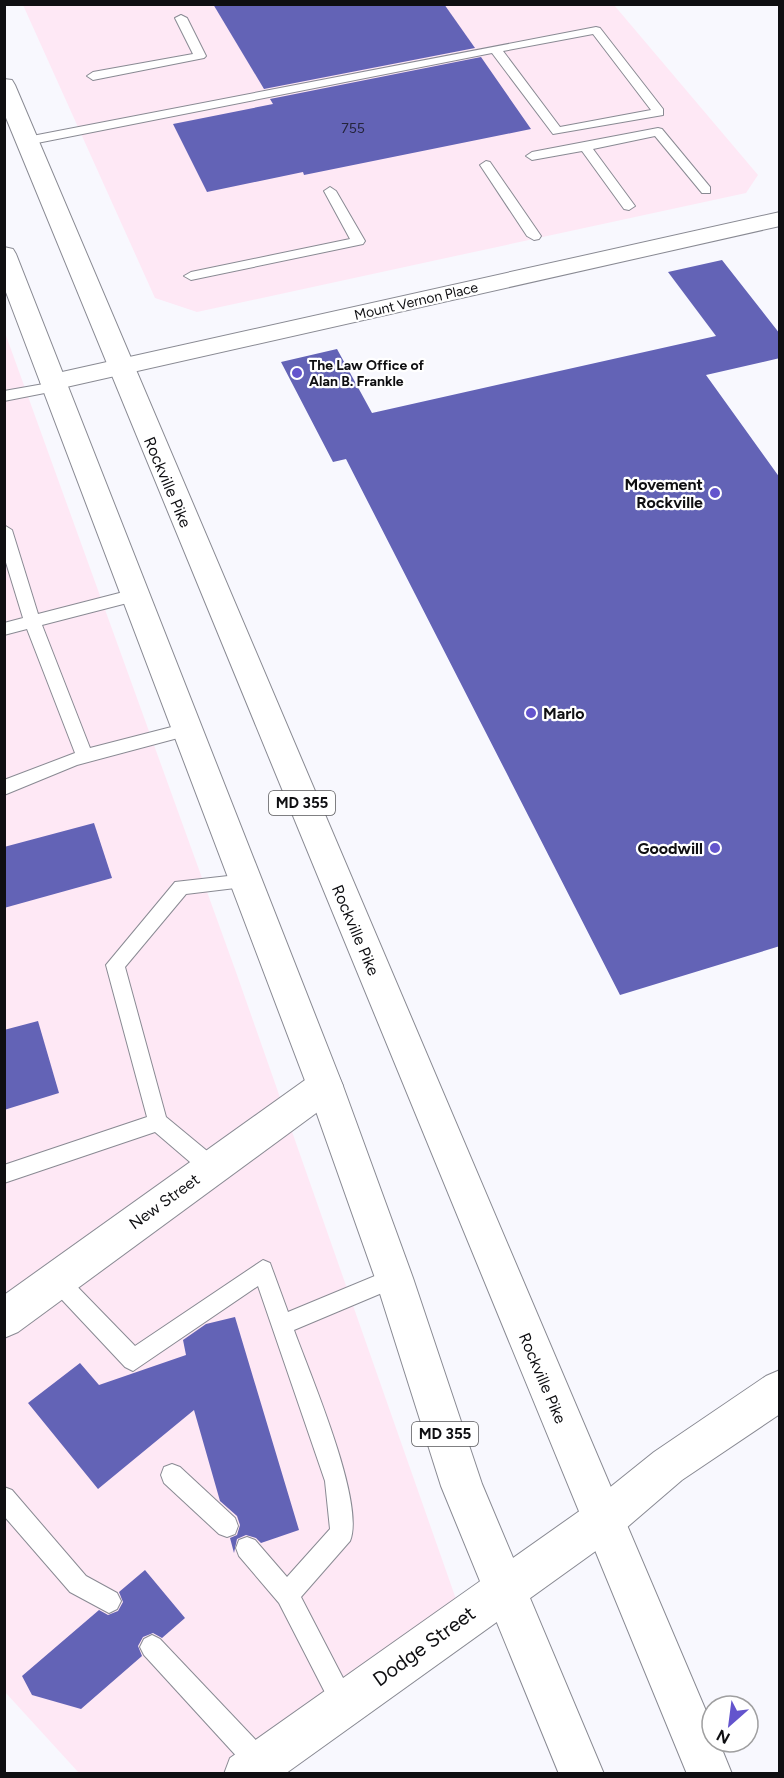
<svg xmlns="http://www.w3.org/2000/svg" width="784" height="1778" viewBox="0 0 784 1778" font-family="Figtree,sans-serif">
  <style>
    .commercial { fill: #fee8f5 }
    .building { fill: #6363b6 }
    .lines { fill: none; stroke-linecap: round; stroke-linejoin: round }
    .service-casing { stroke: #898a93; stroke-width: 2 }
    .minor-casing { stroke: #898a93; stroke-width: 2 }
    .tertiary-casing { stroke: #898a93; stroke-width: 2 }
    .primary-casing { stroke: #898a93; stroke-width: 2 }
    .service { fill: #fff; fill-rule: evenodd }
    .minor { fill: #fff; fill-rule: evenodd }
    .tertiary { fill: #fff; fill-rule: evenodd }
    .primary { fill: #fff; fill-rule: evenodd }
    .poi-dot { fill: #6354cd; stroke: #fff; stroke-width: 2 }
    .labels { text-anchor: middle; stroke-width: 4.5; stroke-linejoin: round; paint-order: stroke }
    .number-label { font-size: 14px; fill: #24243b }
    .far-street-label { font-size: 14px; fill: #0f0f12; stroke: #fff }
    .far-poi-label { font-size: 14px; font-weight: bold; fill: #0f0f12; stroke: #fff; text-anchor: start }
    .shield { fill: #fff; stroke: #575759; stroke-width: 1.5 }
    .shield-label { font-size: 15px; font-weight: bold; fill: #0f0f12 }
    .street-label { font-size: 16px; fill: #0f0f12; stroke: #fff }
    .poi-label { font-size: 16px; font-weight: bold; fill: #0f0f12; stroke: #fff; text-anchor: end }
    .near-street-label { font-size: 20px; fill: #0f0f12; stroke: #fff }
  </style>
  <rect width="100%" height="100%" fill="#f8f8fe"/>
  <!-- commercial -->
  <g class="commercial">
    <polygon points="23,5 614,5 758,175 746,193 197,312 155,298"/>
    <polygon points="4,330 236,972 463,1619 246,1773 79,1773 5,1692"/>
  </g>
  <!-- building -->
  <g class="building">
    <polygon points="213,4 444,4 475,48 264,89"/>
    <polygon points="481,57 531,129 304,175 303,172 207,192 173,124 273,104 270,99"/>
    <polygon points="722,260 780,334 780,358 706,375 780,478 780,946 620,995 346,459 333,462 281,362 337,349 372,413 716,336 668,272"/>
    <polygon points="94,823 112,878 4,908 4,847"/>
    <polygon points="38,1021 59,1093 4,1110 4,1030"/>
    <polygon points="235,1317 299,1530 261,1543 256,1538 246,1535 237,1539 234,1553 230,1538 237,1535 240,1525 237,1516 220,1501 194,1410 98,1489 28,1403 80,1363 99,1385 186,1355 183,1340 206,1324"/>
    <polygon points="145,1570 185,1618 162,1638 153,1633 143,1637 138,1646 142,1656 81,1709 32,1695 22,1676 99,1610 108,1615 118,1611 123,1602 119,1592"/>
  </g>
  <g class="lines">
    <!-- service casing -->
    <g class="service-casing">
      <g id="service">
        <polygon points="181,15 187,18 206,56 204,58 93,80 87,76 93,72 193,54 175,18"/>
        <path d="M596,27L600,28L663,109V115L553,134L492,53L27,145L21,141L27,137ZM593,34L651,110L560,127L503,51Z"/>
        <polygon points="658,128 662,129 710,187 710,193 702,193 655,136 593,149 635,206 629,210 624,209 582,151 532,160 526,156 532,152"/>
        <polygon points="486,161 490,162 541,236 539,239 534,240 527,236 480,165"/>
        <polygon points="330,187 336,191 365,241 363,244 191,280 184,276 191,272 350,239 324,191"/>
        <polygon points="55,382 60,384 60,390 4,401 4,391"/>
        <polygon points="4,525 12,530 38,614 135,589 143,595 135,601 42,625 90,748 187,723 193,724 195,729 193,734 77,765 4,795 4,780 75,753 27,629 4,635 4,623 23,618 4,556"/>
        <polygon points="246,874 252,876 255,881 252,886 186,894 125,967 166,1117 218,1160 221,1167 218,1174 211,1176 204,1174 155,1132 4,1183 4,1165 147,1117 106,965 175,882"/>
        <path d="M263,1260L270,1263L288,1312L394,1268L401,1271L404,1278L401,1285L294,1330C309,1372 366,1503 350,1541L301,1597L356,1703L353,1712L344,1715L335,1712L279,1603L239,1556L236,1548L239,1540L247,1537L255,1540L287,1577L330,1529L325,1481L258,1286L133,1371L125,1367L49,1286L46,1279L49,1272L56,1269L63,1272L135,1346Z"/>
        <polygon points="172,1464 180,1467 235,1518 238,1526 235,1534 227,1537 219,1534 164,1483 161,1475 164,1467"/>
        <polygon points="4,1487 12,1490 86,1576 117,1593 121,1601 117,1609 109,1613 70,1592 4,1516"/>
        <polygon points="152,1635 160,1639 269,1754 272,1763 269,1772 251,1772 144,1655 140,1647 144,1639"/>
      </g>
    </g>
    <!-- minor casing -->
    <g class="minor-casing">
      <polygon id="minor" points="325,1070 338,1075 343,1086 338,1097 18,1332 4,1338 4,1295 312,1075"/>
    </g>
    <!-- tertiary casing -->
    <g class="tertiary-casing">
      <g id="tertiary">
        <polygon points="780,212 780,226 53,390 44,388 40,382 44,376 53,374"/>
        <polygon points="780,1370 780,1414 682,1480 618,1535 285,1774 224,1774 230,1758 588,1505 654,1452 766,1376"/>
      </g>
    </g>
    <!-- primary casing -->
    <g class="primary-casing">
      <g id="primary">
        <polygon points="4,79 12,80 15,85 712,1725 712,1742 719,1742 732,1774 687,1774 4,113"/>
        <polygon points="4,247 13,249 16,254 343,1086 413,1278 482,1484 604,1774 559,1774 441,1486 375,1278 307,1086 4,287"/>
      </g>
    </g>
    <!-- service -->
    <use href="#service" class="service"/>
    <!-- minor -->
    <use href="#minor" class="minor"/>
    <!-- tertiary -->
    <use href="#tertiary" class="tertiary"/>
    <!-- primary -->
    <use href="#primary" class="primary"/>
  </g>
  <!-- markers -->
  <g class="poi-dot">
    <circle cx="297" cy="373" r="6"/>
    <circle cx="715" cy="493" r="6"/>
    <circle cx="531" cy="713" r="6"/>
    <circle cx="715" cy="848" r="6"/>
  </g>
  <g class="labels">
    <!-- number labels -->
    <g class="number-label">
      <text x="353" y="133">755</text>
    </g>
    <!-- far-street labels -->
    <g class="far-street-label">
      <text transform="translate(416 301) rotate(-13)" y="5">Mount Vernon Place</text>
    </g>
    <!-- far-poi labels -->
    <g class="far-poi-label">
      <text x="309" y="370">The Law Office of<tspan x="309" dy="16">Alan B. Frankle</tspan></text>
    </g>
    <!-- shield labels -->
    <g class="shield">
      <rect x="269" y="791" width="66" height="24" rx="4.5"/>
      <rect x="412" y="1422" width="66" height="24" rx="4.5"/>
    </g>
    <g class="shield-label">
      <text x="302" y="808">MD 355</text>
      <text x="445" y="1439">MD 355</text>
    </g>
    <!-- street labels -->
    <g class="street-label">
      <text transform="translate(168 482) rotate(67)" y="6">Rockville Pike</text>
      <text transform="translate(356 930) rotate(67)" y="6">Rockville Pike</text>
      <text transform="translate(164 1201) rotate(-36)" y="6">New Street</text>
      <text transform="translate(543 1378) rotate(67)" y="6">Rockville Pike</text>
    </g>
    <!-- poi labels -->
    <g class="poi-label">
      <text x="703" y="490">Movement<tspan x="703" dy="18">Rockville</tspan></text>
      <text x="543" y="719" text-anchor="start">Marlo</text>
      <text x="703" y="854">Goodwill</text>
    </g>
    <!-- near-street labels -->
    <g class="near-street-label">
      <text transform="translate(424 1646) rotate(-36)" y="7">Dodge Street</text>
    </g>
  </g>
  <!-- border -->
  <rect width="784" height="1778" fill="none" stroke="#0f0f12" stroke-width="12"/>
  <!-- north arrow -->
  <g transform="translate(730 1724) rotate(208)"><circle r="28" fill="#ffffff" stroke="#9f9fa0" stroke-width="1.5"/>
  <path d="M0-4.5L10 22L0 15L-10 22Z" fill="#6354cd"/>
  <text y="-9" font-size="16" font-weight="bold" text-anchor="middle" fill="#0f0f12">N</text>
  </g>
</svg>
